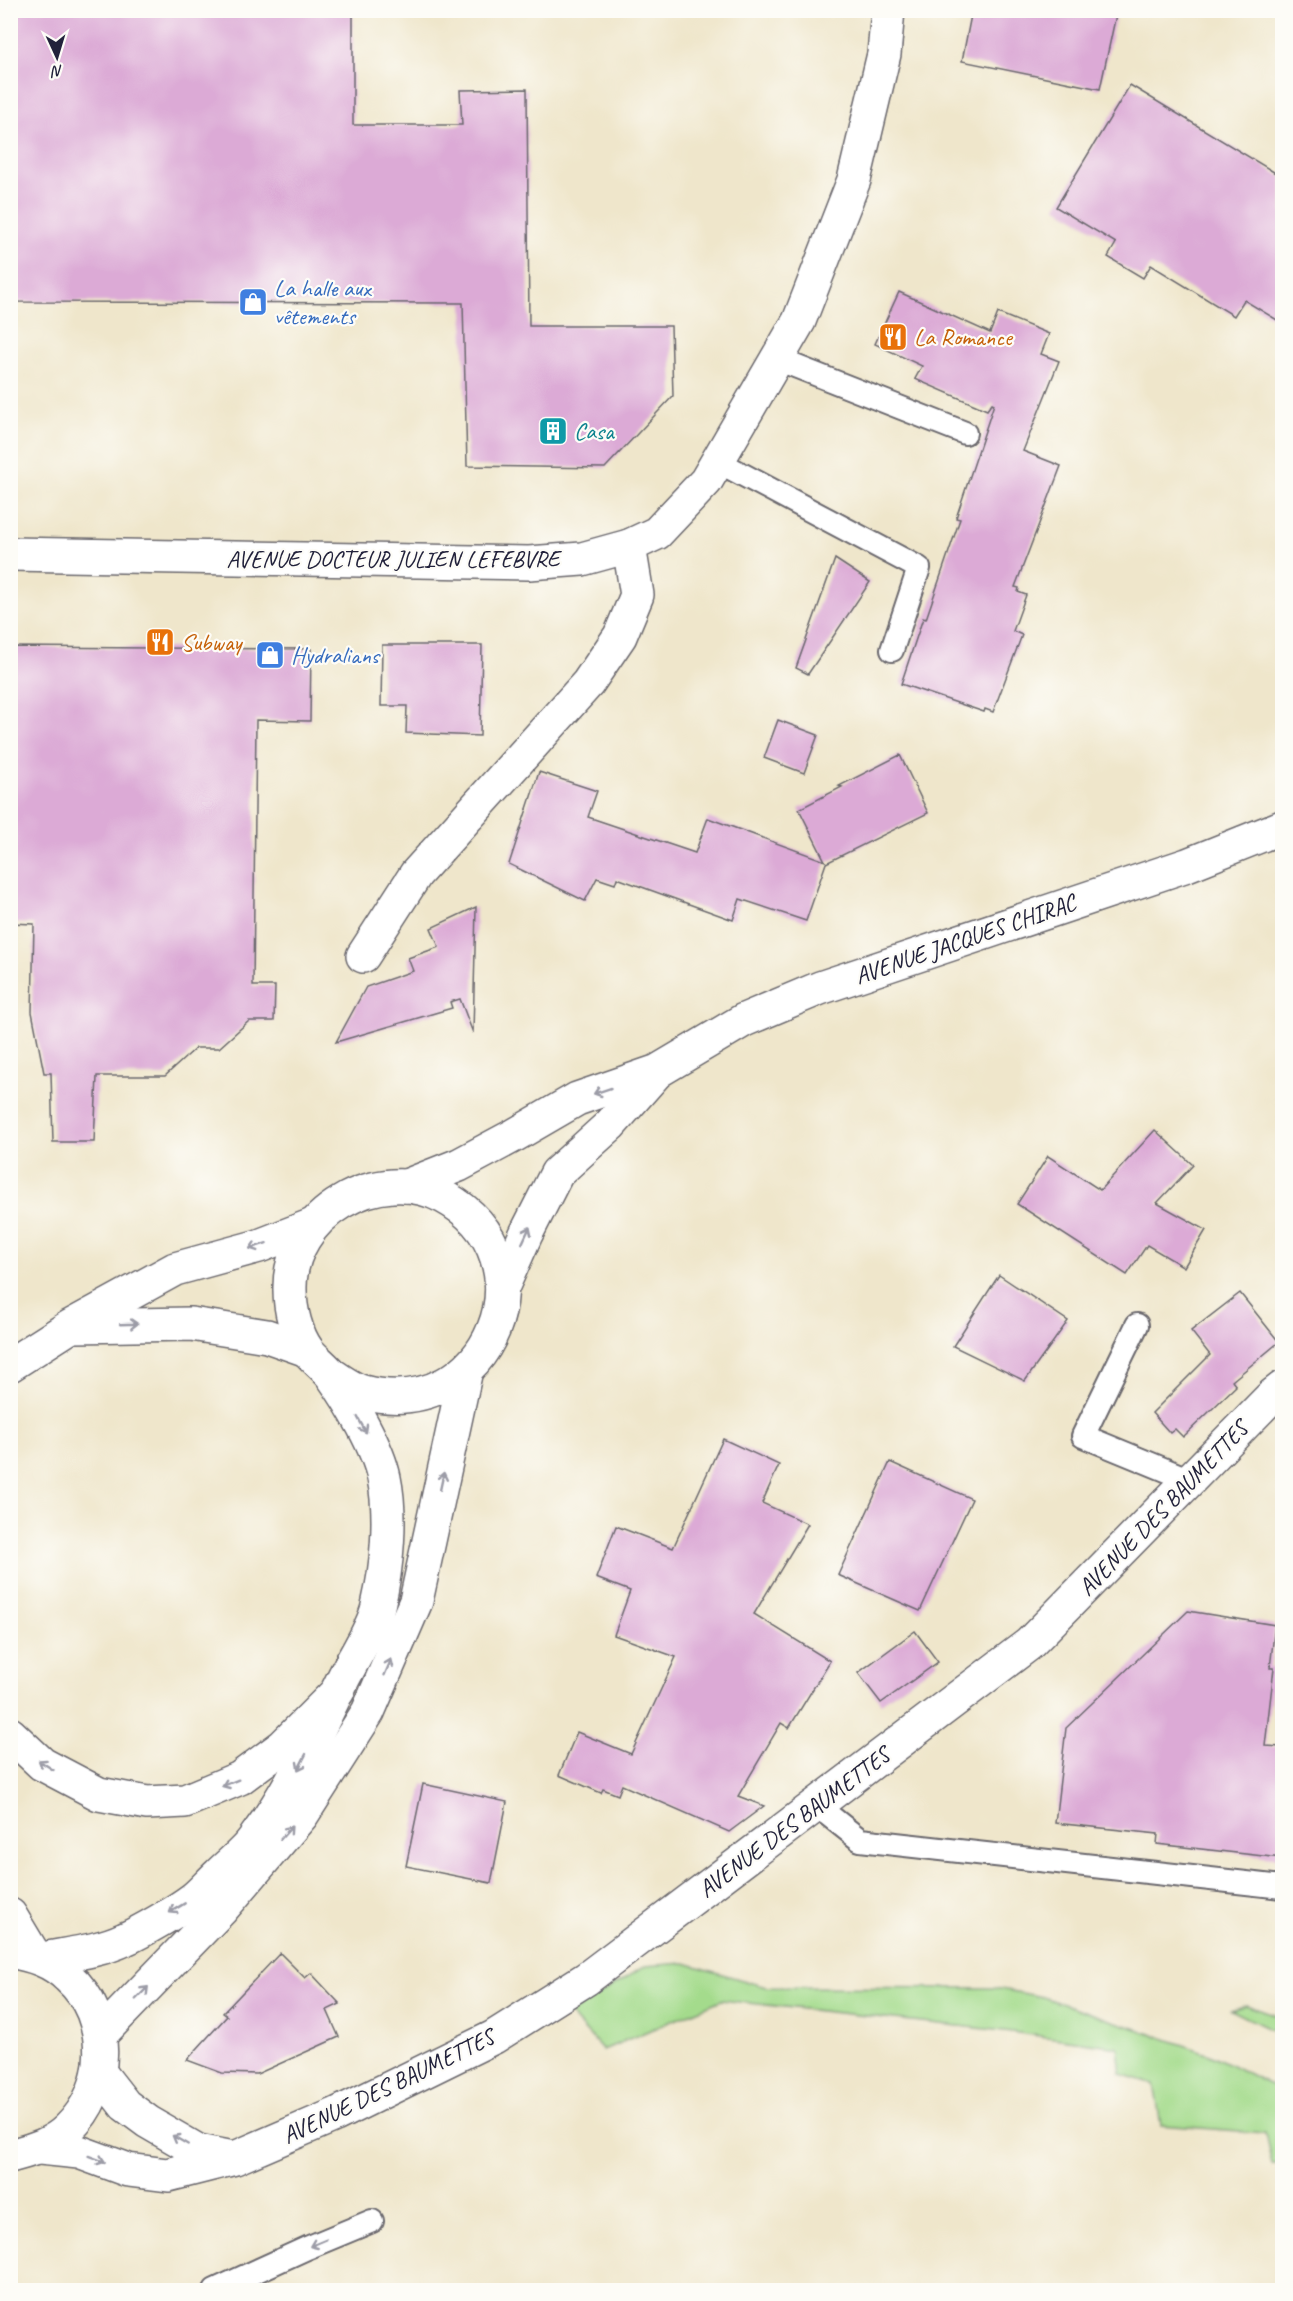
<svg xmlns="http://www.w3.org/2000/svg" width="1293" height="2301" viewBox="0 0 1293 2301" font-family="Caveat,sans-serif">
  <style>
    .green { fill: #a4db8c; stroke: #637e64; stroke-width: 1.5 }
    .building { fill: #dcaad6 }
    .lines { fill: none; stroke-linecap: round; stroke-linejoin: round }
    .service-casing { stroke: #6a676d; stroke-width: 26 }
    .minor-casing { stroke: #6a676d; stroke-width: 36 }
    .secondary-casing { stroke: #6a676d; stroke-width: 36 }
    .primary-casing { stroke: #6a676d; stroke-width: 36 }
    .service { stroke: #fff; stroke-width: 22 }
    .minor { stroke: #fff; stroke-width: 33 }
    .secondary { stroke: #fff; stroke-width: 33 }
    .primary { stroke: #fff; stroke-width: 33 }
    .oneway { stroke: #9c9ca7 }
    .labels { text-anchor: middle; stroke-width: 4.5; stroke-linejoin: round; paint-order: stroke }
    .shop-label { font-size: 24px; fill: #366cbe; stroke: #fdfcf7; text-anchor: start }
    .food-label { font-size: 24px; fill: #c56008; stroke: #fdfcf7; text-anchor: start }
    .culture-label { font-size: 24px; fill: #0d838f; stroke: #fdfcf7; text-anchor: start }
    .street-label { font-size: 24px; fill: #22223b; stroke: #fdfcf7 }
  </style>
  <rect width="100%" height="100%" fill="#fdfcf7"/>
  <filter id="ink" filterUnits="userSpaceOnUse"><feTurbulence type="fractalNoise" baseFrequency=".0167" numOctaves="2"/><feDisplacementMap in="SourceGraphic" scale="12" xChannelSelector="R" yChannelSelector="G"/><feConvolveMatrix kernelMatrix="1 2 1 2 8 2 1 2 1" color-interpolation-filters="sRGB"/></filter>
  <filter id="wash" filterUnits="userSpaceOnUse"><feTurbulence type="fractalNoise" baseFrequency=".008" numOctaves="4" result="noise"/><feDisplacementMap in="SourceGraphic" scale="24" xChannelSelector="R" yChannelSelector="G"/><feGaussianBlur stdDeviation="1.35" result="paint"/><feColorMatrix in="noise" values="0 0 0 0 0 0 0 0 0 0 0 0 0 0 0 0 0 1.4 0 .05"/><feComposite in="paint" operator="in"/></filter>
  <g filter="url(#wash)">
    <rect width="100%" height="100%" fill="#efe6cb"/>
    <!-- green -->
    <g class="green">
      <polygon points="685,1963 766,1987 995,1988 1043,1997 1210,2054 1282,2091 1282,2165 1272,2165 1265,2133 1161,2125 1154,2084 1121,2074 1118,2047 1004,2031 721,2000 603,2050 569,2013 645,1966"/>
      <polygon points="1246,2005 1282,2018 1282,2035 1231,2010"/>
    </g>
    <g id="blocks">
      <!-- building -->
      <g class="building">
        <polygon points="10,10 353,10 353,125 462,125 460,90 527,89 529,326 671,326 673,396 605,468 467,466 463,303 10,302"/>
        <polygon points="972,10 1117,10 1100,89 962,61"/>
        <polygon points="1130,85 1282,177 1282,323 1244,300 1234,316 1151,265 1143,278 1108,257 1116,243 1056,207"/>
        <polygon points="899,292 990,333 998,313 1049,334 1041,354 1059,361 1023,451 1061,466 1015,587 1019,588 1018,592 1026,595 1013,631 1022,635 993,712 985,709 984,712 901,684 923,618 926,619 960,519 956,518 994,404 992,403 987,410 915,379 922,366 875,344"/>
        <polygon points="835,559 870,582 808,674 796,668"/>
        <polygon points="382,645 482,645 480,736 406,733 407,706 381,706"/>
        <polygon points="10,647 311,649 310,721 256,720 253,986 275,986 274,1021 249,1021 219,1048 196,1048 165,1076 97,1076 94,1142 53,1142 51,1073 44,1073 32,1012 34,924 10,923"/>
        <polygon points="778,720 818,735 804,773 764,758"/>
        <polygon points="900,755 928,813 826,863 806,921 740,899 733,920 617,878 615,884 597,878 585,901 509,864 539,772 597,791 588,817 695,853 708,818 825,861 799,809 842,787 839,786"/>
        <polygon points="476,907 473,1033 460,999 450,1002 452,1008 336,1042 366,987 413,971 408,958 439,947 431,928"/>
        <polygon points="1155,1130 1193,1165 1157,1203 1206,1230 1184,1267 1147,1245 1127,1275 1017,1204 1048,1156 1100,1190"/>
        <polygon points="999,1275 1068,1321 1025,1381 953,1346"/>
        <polygon points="1240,1293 1279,1342 1232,1381 1236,1386 1183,1437 1175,1429 1170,1433 1152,1413 1210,1355 1191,1331"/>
        <polygon points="723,1439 779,1465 762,1503 808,1524 754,1614 830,1661 789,1728 781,1723 738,1796 764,1806 729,1832 622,1785 618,1795 603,1789 601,1793 559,1775 577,1732 631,1754 676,1657 614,1635 630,1591 596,1578 616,1526 673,1548"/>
        <polygon points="890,1462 972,1499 920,1611 838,1575"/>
        <polygon points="1188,1611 1275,1625 1270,1668 1274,1668 1265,1746 1282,1747 1282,1858 1157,1844 1158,1834 1055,1823 1066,1728"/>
        <polygon points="915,1631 938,1662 881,1703 858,1673"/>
        <polygon points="423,1784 507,1802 491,1883 406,1866"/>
        <polygon points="280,1953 305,1978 311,1973 340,2004 327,2010 339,2037 257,2074 222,2073 187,2060 227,2016 223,2013"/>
      </g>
    </g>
  </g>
  <g filter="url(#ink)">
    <use href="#blocks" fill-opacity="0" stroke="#6a676d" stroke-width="1.5"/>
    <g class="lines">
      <!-- service casing -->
      <g class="service-casing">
        <g id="service">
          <polyline points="777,359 965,433"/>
          <polyline points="717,461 919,568 892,650"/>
          <polyline points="1137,1325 1083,1436 1190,1480"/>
          <polyline points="816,1805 860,1840 1282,1887"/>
          <polyline points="215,2290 307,2248 372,2221"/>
        </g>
      </g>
      <!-- minor casing -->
      <g class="minor-casing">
        <g id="minor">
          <polyline points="10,554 529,563 582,559 629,546 657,533 706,481 799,321 854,180 884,54 888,10"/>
          <polyline points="363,956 416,874 588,683 620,636 637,595 629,546"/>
          <polyline points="100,2073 125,2105 148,2122 198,2151 233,2158"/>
          <polyline points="40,2148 79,2152 128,2170 168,2175 235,2158 335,2115 494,2037 586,1979 1029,1644 1273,1395 1282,1388"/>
        </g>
      </g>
      <!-- secondary casing -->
      <g class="secondary-casing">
        <g id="secondary">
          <polyline points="406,1186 459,1165 515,1135 577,1099 658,1071 744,1020 820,988 1187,865 1282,827"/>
          <polyline points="502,1288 526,1234 557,1173 610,1125 656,1073"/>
          <polyline points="75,1326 191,1324 267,1336 307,1350"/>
          <polyline points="10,1365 71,1326 175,1269 259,1246 313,1225"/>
          <path d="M42,1959C69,1954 100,1951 125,1939C143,1931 177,1911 193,1899C202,1892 210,1882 219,1874C230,1863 245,1852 254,1839C291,1790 317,1732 344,1677C354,1657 374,1627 378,1606C387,1568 392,1516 384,1478C378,1448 351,1402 333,1377C326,1367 315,1360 308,1351C296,1334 290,1310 290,1290C288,1214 379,1162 444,1197C556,1257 491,1425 363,1392C352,1389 342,1381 332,1375"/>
          <polyline points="100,2035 221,1910 302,1815 368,1712 416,1601 466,1370"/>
        </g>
      </g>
      <!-- primary casing -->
      <g class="primary-casing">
        <g id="primary">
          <polyline points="10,1734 42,1764 99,1794 147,1803 185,1801 240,1778 283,1746 338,1691"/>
          <polyline points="10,1915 34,1955"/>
          <path d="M10,1951C32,1955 52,1961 68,1977C113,2017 110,2089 68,2129C52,2145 31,2150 10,2156"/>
        </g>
      </g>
      <!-- service -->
      <use href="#service" class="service"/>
      <!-- minor -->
      <use href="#minor" class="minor"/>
      <!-- secondary -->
      <use href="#secondary" class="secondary"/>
      <!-- primary -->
      <use href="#primary" class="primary"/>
    </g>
    <!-- one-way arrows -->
    <defs><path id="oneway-shaft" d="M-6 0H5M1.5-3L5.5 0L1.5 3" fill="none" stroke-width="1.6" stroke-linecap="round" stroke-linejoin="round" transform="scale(1.5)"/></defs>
    <g class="oneway">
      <use href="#oneway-shaft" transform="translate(602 1091) rotate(161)"/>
      <use href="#oneway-shaft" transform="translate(526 1235) rotate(-65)"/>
      <use href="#oneway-shaft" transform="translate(258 1246) rotate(162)"/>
      <use href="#oneway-shaft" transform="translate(129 1324) rotate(-2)"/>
      <use href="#oneway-shaft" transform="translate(362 1425) rotate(61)"/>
      <use href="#oneway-shaft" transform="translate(442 1481) rotate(-78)"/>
      <use href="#oneway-shaft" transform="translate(388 1667) rotate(-67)"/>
      <use href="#oneway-shaft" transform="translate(302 1762) rotate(117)"/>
      <use href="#oneway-shaft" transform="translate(46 1765) rotate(-147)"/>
      <use href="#oneway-shaft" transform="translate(230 1783) rotate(158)"/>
      <use href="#oneway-shaft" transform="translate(286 1833) rotate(-49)"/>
      <use href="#oneway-shaft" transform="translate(177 1908) rotate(149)"/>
      <use href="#oneway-shaft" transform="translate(142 1993) rotate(-46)"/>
      <use href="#oneway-shaft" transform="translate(180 2140) rotate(-150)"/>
      <use href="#oneway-shaft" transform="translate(97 2159) rotate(20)"/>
      <use href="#oneway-shaft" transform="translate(318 2243) rotate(157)"/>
    </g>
  </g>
  <!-- icons -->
  <defs>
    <g id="shop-square" transform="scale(1.5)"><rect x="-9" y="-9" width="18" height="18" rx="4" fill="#3f7fe0" stroke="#fdfcf7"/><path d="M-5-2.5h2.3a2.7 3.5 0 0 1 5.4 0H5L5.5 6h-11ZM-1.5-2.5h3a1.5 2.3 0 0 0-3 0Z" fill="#fff"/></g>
    <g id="restaurant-square" transform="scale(1.5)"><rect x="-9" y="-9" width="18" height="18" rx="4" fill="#e8710a" stroke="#fdfcf7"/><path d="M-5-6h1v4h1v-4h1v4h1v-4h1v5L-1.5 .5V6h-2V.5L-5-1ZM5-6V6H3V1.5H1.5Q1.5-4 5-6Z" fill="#fff"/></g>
    <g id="building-square" transform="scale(1.5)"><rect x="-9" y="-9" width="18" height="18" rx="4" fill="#0f9aa8" stroke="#fdfcf7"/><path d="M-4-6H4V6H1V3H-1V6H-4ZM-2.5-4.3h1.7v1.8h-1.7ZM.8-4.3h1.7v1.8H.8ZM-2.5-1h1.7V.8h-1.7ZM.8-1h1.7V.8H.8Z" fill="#fff"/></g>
  </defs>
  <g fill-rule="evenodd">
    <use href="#shop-square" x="253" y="302"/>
    <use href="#restaurant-square" x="893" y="337"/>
    <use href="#building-square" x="553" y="431"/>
    <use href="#restaurant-square" x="160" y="642"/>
    <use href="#shop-square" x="270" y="655"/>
  </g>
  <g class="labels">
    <!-- shop labels -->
    <g class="shop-label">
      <text x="274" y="296">La halle aux<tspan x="274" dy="28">vêtements</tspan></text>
      <text x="291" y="663">Hydralians</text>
    </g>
    <!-- food labels -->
    <g class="food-label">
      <text x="914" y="345">La Romance</text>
      <text x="181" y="650">Subway</text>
    </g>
    <!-- culture labels -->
    <g class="culture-label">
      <text x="574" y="439">Casa</text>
    </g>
    <!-- street labels -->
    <g class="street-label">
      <text x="393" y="567">AVENUE DOCTEUR JULIEN LEFEBVRE</text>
      <text transform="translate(965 939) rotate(-19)" y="8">AVENUE JACQUES CHIRAC</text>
      <text transform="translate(1163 1508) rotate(-46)" y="8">AVENUE DES BAUMETTES</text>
      <text transform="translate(794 1822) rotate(-37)" y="8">AVENUE DES BAUMETTES</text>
      <text transform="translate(388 2086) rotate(-26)" y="8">AVENUE DES BAUMETTES</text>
    </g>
  </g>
  <!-- margin -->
  <rect width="1293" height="2301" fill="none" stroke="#fdfcf7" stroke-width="36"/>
  <!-- north arrow -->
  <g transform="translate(57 57) rotate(176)" stroke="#fdfcf7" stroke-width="4.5" paint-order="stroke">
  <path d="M0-4.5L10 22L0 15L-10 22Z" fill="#22223b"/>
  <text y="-9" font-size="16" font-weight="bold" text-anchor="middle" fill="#22223b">N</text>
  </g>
</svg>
